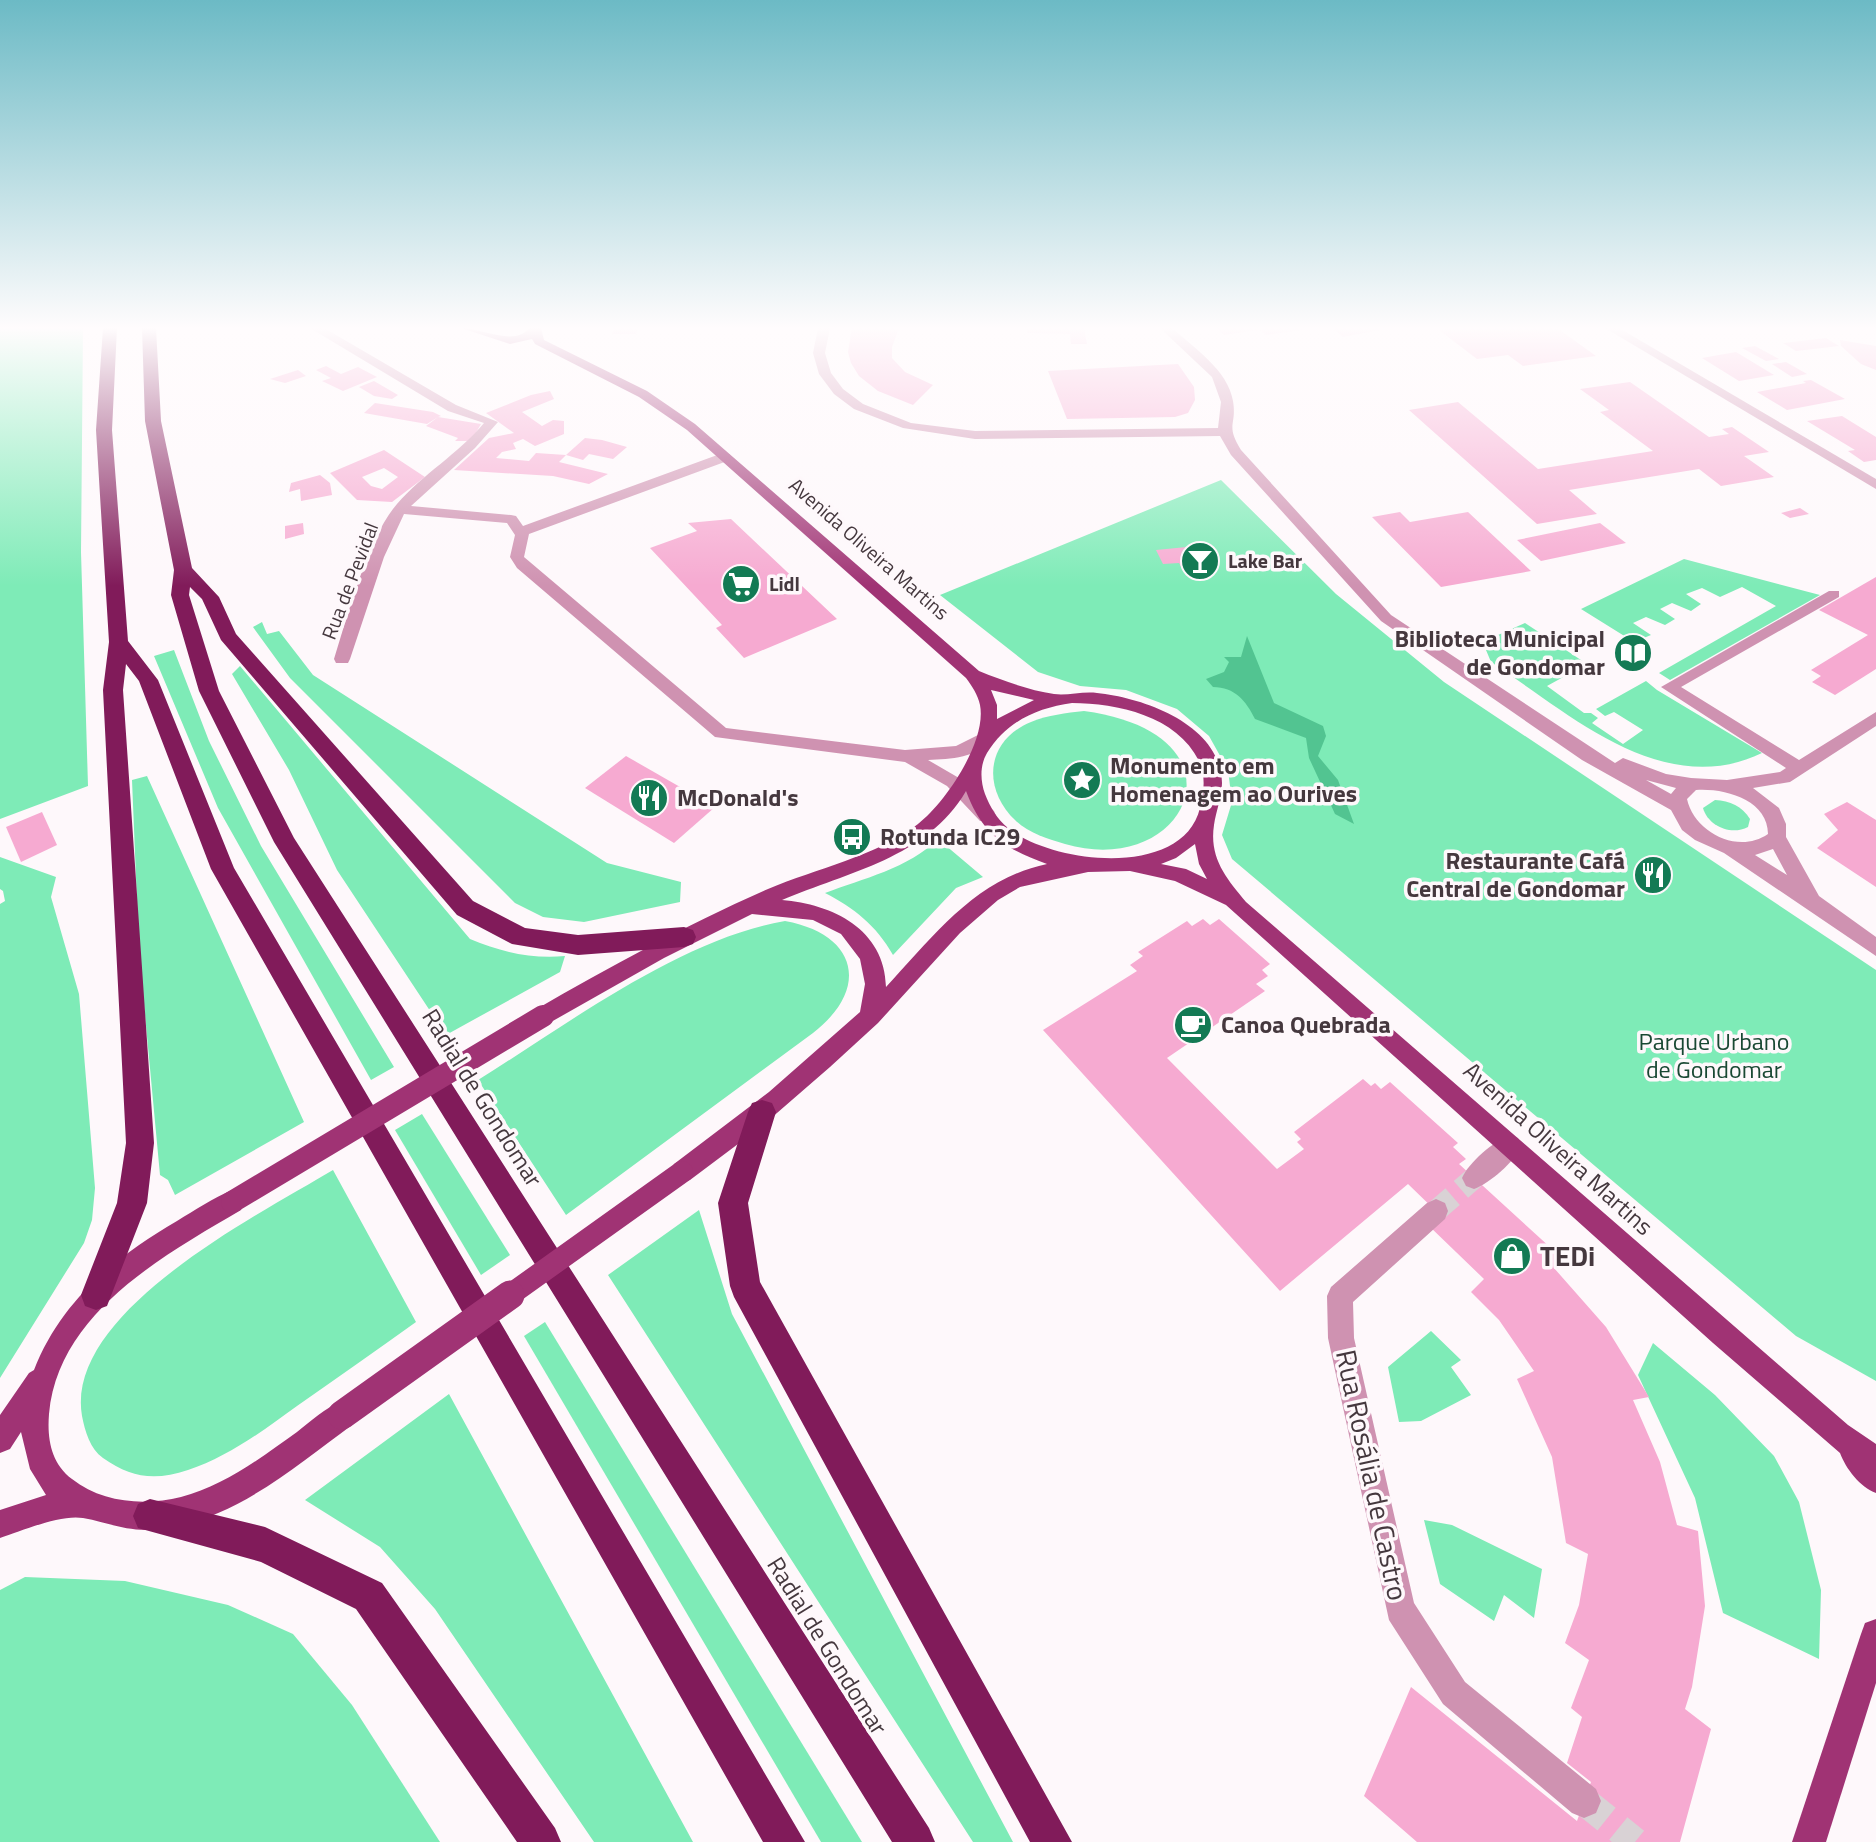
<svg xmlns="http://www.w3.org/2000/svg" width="1876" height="1842" viewBox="0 0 1876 1842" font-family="'Titillium Web',sans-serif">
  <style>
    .green { fill: #7eebb7 }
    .water { fill: #52c491 }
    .building { fill: #f6aad1; fill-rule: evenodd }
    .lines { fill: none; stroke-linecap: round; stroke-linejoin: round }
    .minor-tunnel-far1 { stroke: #d9d2d5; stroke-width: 22; stroke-dasharray: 22 11; stroke-linecap: butt }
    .minor-tunnel { stroke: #d9d2d5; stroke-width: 29; stroke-dasharray: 29 15; stroke-linecap: butt }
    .minor { fill: #cf92b1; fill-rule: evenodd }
    .major { fill: #a03374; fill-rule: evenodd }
    .highway { fill: #811b5a; fill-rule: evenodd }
    .major-bridge-far1 { stroke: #a03374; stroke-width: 22 }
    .major-bridge { stroke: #a03374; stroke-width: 29 }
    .labels { text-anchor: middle; stroke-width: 7; stroke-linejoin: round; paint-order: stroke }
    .far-street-label { font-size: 20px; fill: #45383e; stroke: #fef8fb }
    .far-poi-label { font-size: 20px; font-weight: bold; fill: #45383e; stroke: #fef8fb; text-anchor: start }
    .poi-label { font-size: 24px; font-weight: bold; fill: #45383e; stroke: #fef8fb; text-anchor: start }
    .park-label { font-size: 24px; fill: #194833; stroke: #fef8fb }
    .street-label { font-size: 24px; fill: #45383e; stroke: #fef8fb }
    .near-poi-label { font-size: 28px; font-weight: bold; fill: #45383e; stroke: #fef8fb; text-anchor: start }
    .near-street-label { font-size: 28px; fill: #45383e; stroke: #fef8fb }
  </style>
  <rect width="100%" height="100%" fill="#fef8fb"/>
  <!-- green -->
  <g class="green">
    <polygon points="0,328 83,328 81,552 88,786 0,819"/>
    <polygon points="1221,480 1336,594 1444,682 1876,970 1876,1381 1796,1336 1232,859 1222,835 1232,802 1228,770 1209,736 1177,709 1126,690 1080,686 1038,672 940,595"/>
    <polygon points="1684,559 1820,595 1670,680 1659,673 1776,606 1742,587 1720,597 1702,588 1686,594 1701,604 1691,611 1672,603 1660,609 1675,619 1665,625 1646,617 1633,623 1651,635 1634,642 1581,609"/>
    <polygon points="262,622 267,634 279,631 313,675 607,863 681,882 680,902 584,922 543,917 515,903 290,678 253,627"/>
    <path d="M1525,623L1587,664L1547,686L1584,713H1591L1598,718L1592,723L1623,744L1643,730L1614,712L1605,716L1596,709L1646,681L1657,690L1762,753C1663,801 1569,713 1491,662L1486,650L1489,639Z"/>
    <polygon points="174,650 209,741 261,846 394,1067 371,1080 218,808 154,656"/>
    <path d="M240,666L470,939C501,952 531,959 565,956L560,972L446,1035L337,870L289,770L232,674Z"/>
    <path d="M1084,711C1254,734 1188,880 1065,844C1048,839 1029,833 1016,821C982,789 985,741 1031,722C1048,715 1066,713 1084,711Z"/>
    <polygon points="147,776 304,1122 175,1195 168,1180 160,1175 139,951 132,780"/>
    <path d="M1715,800C1730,801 1742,806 1750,819L1748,827C1731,836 1708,826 1703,808Z"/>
    <path d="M938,839L983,877L956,888L893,955C876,925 854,908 825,893C862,879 909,868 938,839Z"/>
    <polygon points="0,857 56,877 51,897 79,994 95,1188 92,1220 84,1243 0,1378 0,904 5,901 3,891 0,889"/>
    <path d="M785,921C857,934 871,988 813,1033L566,1215L478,1080C568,1024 680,939 785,921Z"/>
    <polygon points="422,1114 510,1255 481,1275 395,1130"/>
    <path d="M333,1170L416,1322C377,1350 337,1378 297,1406C264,1430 228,1457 188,1470C155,1481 131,1478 103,1458C90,1449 85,1431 82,1416C64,1312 260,1214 333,1170Z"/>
    <polygon points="699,1210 732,1314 1013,1842 973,1842 608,1275"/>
    <polygon points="545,1322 862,1842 821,1842 524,1336"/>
    <polygon points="1431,1331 1461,1360 1451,1367 1471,1395 1421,1421 1399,1422 1388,1367"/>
    <polygon points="1653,1343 1715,1395 1774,1456 1799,1502 1821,1590 1819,1659 1723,1613 1695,1498 1638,1375"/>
    <polygon points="449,1394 693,1842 594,1842 435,1609 380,1547 305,1500"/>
    <polygon points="1424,1520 1452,1525 1542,1569 1534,1618 1504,1595 1494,1621 1440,1584"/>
    <polygon points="25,1577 125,1581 228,1605 293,1634 352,1705 440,1842 0,1842 0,1590"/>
  </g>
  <!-- water -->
  <path class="water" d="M1247,636L1274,703L1323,726L1326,736L1318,756L1338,780L1354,824L1335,814L1309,758L1306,738L1255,719C1246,701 1235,687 1213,687L1206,679L1224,672L1229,662L1224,657H1241Z"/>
  <!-- building -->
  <g class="building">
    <polygon points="614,328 638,328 636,334 612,334"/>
    <polygon points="852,328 899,328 892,347 892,358 905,372 933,385 913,405 878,391 859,376 851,363 848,352"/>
    <polygon points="1027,328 1084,328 1087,344 1071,344 1070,334 1027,333"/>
    <polygon points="1216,328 1257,328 1257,330 1224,335"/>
    <polygon points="1258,328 1302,328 1302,330 1266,335"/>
    <polygon points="1332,328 1377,328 1380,330 1343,337"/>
    <polygon points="1454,328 1557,328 1596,356 1523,366 1508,355 1477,359 1439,330"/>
    <polygon points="1826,338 1839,346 1796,351 1783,343"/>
    <polygon points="1840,340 1876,346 1876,370 1861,364 1841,346"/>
    <polygon points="1755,346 1779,359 1766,361 1742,348"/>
    <polygon points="1736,352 1774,375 1739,381 1702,358"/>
    <polygon points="1786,362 1807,374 1792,377 1772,364"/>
    <polygon points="1178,364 1194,387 1195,400 1188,413 1175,417 1067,419 1048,371"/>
    <polygon points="326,366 341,374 358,367 377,377 343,391 322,381 331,378 316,370"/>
    <polygon points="298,370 306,376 285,383 270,379"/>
    <polygon points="1811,380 1845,399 1787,410 1757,392 1806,383 1803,381"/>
    <polygon points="374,381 398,395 392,399 374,396 359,387"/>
    <polygon points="1630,382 1709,437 1729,434 1722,429 1732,427 1769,452 1744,456 1774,477 1721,486 1699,469 1569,490 1597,514 1537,524 1409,410 1458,402 1538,469 1653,451 1600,412 1609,410 1580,389"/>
    <polygon points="550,391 554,399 522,412 542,426 553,420 564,421 564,434 535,446 523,439 513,443 516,449 502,452 496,458 529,461 536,453 566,455 559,462 608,474 589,484 553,476 454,470 489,438 514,433 486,413 531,395"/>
    <polygon points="375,403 433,412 441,416 438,417 481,424 471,441 455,441 458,438 426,426 438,417 427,424 364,413"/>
    <polygon points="1842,416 1876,437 1876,460 1864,462 1848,451 1855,450 1807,421"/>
    <polygon points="585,438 602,440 627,447 613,459 589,454 583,460 566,455"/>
    <path d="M384,450L425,477L392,502L357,500L330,473ZM384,468L398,477L382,489L371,486L362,477Z"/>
    <polygon points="320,475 330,483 332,495 301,501 300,489 289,492 291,483"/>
    <polygon points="1800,508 1809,514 1790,518 1781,513"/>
    <polygon points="1400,512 1410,522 1468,512 1531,571 1441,587 1372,517"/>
    <polygon points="731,519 837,619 744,658 716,628 722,625 650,548 697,531 688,523"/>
    <polygon points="303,523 304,534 285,539 285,526"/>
    <polygon points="1600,523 1626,543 1541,561 1517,540"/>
    <polygon points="1207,545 1219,567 1183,570 1179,563 1163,564 1156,550"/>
    <polygon points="1876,577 1876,669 1835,695 1812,682 1821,676 1811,670 1868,635 1819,610"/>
    <polygon points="626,756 715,807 674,843 585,788"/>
    <polygon points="1847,802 1876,820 1876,887 1817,848 1838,830 1824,814"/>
    <polygon points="42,812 57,845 21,862 6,827"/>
    <polygon points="1203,919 1210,925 1219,919 1270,964 1262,970 1268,976 1256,984 1265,991 1167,1058 1277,1169 1304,1149 1297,1142 1301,1139 1294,1132 1363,1079 1371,1086 1375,1083 1381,1089 1390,1082 1458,1143 1453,1147 1466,1159 1459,1164 1563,1259 1554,1268 1606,1327 1649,1397 1633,1400 1660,1462 1677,1525 1698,1531 1705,1606 1692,1687 1685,1709 1711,1729 1680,1842 1417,1842 1364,1796 1411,1687 1577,1821 1591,1782 1567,1763 1582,1717 1571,1708 1589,1660 1565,1643 1579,1605 1588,1554 1566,1543 1552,1457 1517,1379 1534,1371 1499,1320 1471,1292 1484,1279 1428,1225 1440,1215 1408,1184 1280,1291 1043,1030 1137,971 1130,965 1143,956 1138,952 1187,921 1192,926"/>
  </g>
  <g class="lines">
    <!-- minor-tunnel-far1 -->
    <polyline class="minor-tunnel-far1" points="1436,1211 1474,1178"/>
    <!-- minor-tunnel -->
    <polyline class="minor-tunnel" points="1584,1801 1635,1842"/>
    <!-- minor -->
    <g class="minor">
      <path d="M310,328H324L456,405L498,422L475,448L411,506L511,515L516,516L523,526L720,454H730V460L529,534L524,557L726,728L905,750L956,746L978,735H990L993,739C977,758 951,759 928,760L959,778L994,811L996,816L994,821H980L947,786L905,762L715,737L517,568L510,557L515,535L507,523L404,514L384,557L350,659L348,663H336L334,659C348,615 368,537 397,504C423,474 458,454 484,423L448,411Z"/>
      <path d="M818,328H830L825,353L831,373L843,389L863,404L911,423L975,431L1218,428L1221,402L1212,377L1160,328H1172C1194,348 1228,370 1233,401C1237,426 1225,424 1241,450L1391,615L1615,763L1623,758L1666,774L1691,778L1727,780L1780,772L1786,768L1661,687L1829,591H1839V597L1681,687L1799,760L1876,712V726L1790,782L1753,788L1779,808L1786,824V837L1819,896L1876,937V956L1724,853L1695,840L1682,830L1671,810L1582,760L1381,621L1231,455L1220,436L975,439L903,428L854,409L834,394L819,374L813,353ZM1646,780L1676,788L1671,794ZM1696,790C1725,788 1768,800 1768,834C1738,855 1694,832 1687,799ZM1773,849L1787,875L1755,855Z"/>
      <polygon points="1605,328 1619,328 1876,479 1876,489"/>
      <path d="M1510,1135L1518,1138L1522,1146C1514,1162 1490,1183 1474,1189L1466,1186L1462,1178C1469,1162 1494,1141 1510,1135Z"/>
      <polygon points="1436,1199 1445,1203 1448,1211 1445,1219 1353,1302 1354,1338 1414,1603 1465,1682 1596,1789 1601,1801 1596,1813 1584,1818 1572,1813 1443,1704 1389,1620 1328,1338 1327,1296 1331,1287 1427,1203"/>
    </g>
    <!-- major -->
    <g class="major">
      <path d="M461,328C482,328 515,347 529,328H541L544,340L647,391L695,424L979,671C1004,681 1028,690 1054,694C1067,696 1083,691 1097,693C1145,698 1221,725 1222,783C1222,797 1216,811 1214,825C1209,858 1226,878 1246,902L1848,1425L1876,1444V1493C1860,1487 1846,1469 1840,1453L1713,1343L1226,905L1175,881L1130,871L1088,872L1020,887L998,900L960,933L878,1023L830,1067L762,1126L690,1180L682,1183L674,1180L670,1172L674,1164L769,1092L860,1012L865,984L860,959L841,934L813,920L752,914L664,958L551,1022L543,1025L535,1022L532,1016L535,1010C611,966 688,924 768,889C817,868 875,857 918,824C946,802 987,741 980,705C978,695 972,686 966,678L687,430L639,397L535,344L532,339L510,344ZM991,690L1034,700L997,719V705ZM1072,703C1117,703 1177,716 1199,761C1206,776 1204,792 1200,808C1183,879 1052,864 1008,828C997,819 990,807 985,794C980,780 980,765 987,753C1007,721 1037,708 1072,703ZM966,791C982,834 1005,849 1047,864C975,879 934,936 886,987C885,929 832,904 782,900C848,872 927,858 966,791ZM1195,844L1199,864L1207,879L1186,869L1161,864L1176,858Z"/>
      <path d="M232,1190L241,1194L244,1202L241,1210C163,1256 58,1313 49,1414C47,1439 51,1463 72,1479C102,1503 145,1506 181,1497C224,1486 262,1457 297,1432C311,1421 325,1408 342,1401L352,1405L356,1415L352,1425C295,1467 233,1521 160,1529C129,1533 111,1523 83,1518C61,1514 21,1531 0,1538V1510L46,1495L30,1469L21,1432L10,1449L0,1453V1415L29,1373L34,1370C61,1301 115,1257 177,1221C195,1210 213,1198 232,1190Z"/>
      <polygon points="1876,1619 1876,1683 1826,1842 1792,1842 1861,1634 1865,1623"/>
    </g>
    <!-- highway -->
    <g class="highway">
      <polygon points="103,328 117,328 112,430 128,641 158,680 234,868 805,1842 763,1842 211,869 139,681 126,664 123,690 154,1143 147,1203 107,1306 96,1310 85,1306 81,1295 117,1203 126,1143 103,690 109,642 96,430"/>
      <polygon points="142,328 156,328 161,421 192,568 219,597 236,634 473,901 525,928 578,935 684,927 693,930 696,937 693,944 684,947 578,955 512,944 457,915 221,640 202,599 190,587 189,595 219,691 294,838 929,1828 935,1842 892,1842 274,842 199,691 171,595 174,570 145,421"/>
      <polygon points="762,1100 772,1103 776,1112 748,1203 760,1282 1072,1842 1030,1842 734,1297 730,1286 718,1203 748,1112 752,1103"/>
      <polygon points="150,1499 265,1527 382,1583 555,1828 561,1842 517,1842 356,1609 261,1562 138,1528 133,1516 138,1504"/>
    </g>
    <!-- major-bridge-far1 -->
    <g class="major-bridge-far1">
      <polyline points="232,1202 543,1016"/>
      <polyline points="507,1297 682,1172"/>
    </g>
    <!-- major-bridge -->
    <polyline class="major-bridge" points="342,1415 510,1295"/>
  </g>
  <!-- sky -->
  <linearGradient id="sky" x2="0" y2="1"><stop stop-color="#6cbac5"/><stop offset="0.56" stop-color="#fffcfd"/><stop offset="1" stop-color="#fffcfd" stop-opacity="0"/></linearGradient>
  <rect width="1876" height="586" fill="url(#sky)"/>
  <!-- icons -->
  <defs>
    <g id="bar-disc" transform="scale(2)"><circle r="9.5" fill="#137a54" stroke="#fef8fb"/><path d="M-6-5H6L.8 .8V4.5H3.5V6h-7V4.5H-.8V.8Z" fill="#fff"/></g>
    <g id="supermarket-disc" transform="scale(2)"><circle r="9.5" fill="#137a54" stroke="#fef8fb"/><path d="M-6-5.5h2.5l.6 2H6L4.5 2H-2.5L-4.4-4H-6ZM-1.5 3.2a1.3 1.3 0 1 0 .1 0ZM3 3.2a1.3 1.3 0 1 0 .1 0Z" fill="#fff"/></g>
    <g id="library-disc" transform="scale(2)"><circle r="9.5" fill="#137a54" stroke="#fef8fb"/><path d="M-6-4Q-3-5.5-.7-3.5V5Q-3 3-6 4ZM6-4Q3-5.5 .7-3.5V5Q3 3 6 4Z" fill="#fff"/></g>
    <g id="sight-disc" transform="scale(2)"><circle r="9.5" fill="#137a54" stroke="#fef8fb"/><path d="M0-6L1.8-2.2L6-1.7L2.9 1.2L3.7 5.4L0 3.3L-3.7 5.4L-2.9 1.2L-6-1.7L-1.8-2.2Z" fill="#fff"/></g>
    <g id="restaurant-disc" transform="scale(2)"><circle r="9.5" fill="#137a54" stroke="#fef8fb"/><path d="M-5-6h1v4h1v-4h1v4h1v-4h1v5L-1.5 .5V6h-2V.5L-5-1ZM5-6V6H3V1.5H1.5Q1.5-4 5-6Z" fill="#fff"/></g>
    <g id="bus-disc" transform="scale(2)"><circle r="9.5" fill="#137a54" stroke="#fef8fb"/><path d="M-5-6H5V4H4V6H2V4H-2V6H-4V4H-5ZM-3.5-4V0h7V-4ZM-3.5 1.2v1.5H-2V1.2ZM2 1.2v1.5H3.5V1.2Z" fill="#fff"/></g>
    <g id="cafe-disc" transform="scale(2)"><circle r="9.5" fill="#137a54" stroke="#fef8fb"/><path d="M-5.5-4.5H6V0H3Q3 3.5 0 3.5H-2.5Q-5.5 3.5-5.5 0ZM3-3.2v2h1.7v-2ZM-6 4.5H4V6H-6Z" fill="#fff"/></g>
    <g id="shop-disc" transform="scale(2)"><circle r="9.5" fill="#137a54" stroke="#fef8fb"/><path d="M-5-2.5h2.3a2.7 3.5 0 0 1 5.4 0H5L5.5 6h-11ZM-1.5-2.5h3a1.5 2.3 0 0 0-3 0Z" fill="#fff"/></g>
  </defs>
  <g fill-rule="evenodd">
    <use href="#bar-disc" x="1200" y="561"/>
    <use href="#supermarket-disc" x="741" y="584"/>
    <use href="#library-disc" x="1633" y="653"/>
    <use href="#sight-disc" x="1082" y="780"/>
    <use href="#restaurant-disc" x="649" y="798"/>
    <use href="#bus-disc" x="852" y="837"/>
    <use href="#restaurant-disc" x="1653" y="875"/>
    <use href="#cafe-disc" x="1193" y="1025"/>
    <use href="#shop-disc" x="1512" y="1256"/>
  </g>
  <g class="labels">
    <!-- far-street labels -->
    <g class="far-street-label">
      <text transform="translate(869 549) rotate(41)" y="7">Avenida Oliveira Martins</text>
      <text transform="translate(350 581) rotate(-69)" y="7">Rua de Pevidal</text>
    </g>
    <!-- far-poi labels -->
    <g class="far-poi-label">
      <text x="1228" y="568">Lake Bar</text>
      <text x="769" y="591">Lidl</text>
    </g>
    <!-- poi labels -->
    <g class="poi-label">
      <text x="1605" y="647" text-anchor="end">Biblioteca Municipal<tspan x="1605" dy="28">de Gondomar</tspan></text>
      <text x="1110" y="774">Monumento em<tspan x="1110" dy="28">Homenagem ao Ourives</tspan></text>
      <text x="677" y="806">McDonald's</text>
      <text x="880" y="845">Rotunda IC29</text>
      <text x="1625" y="869" text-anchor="end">Restaurante Cafá<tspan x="1625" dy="28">Central de Gondomar</tspan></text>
      <text x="1221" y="1033">Canoa Quebrada</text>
    </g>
    <!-- park labels -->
    <g class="park-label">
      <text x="1714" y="1050">Parque Urbano<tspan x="1714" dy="28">de Gondomar</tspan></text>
    </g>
    <!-- street labels -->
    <g class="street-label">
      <text transform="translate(482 1098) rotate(58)" y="8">Radial de Gondomar</text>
      <text transform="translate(1558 1149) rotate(42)" y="8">Avenida Oliveira Martins</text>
      <text transform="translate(827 1646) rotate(58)" y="8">Radial de Gondomar</text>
    </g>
    <!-- near-poi labels -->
    <g class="near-poi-label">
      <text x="1540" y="1266">TEDi</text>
    </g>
    <!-- near-street labels -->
    <g class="near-street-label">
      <text transform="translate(1372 1475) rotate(78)" y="10">Rua Rosália de Castro</text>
    </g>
  </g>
</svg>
